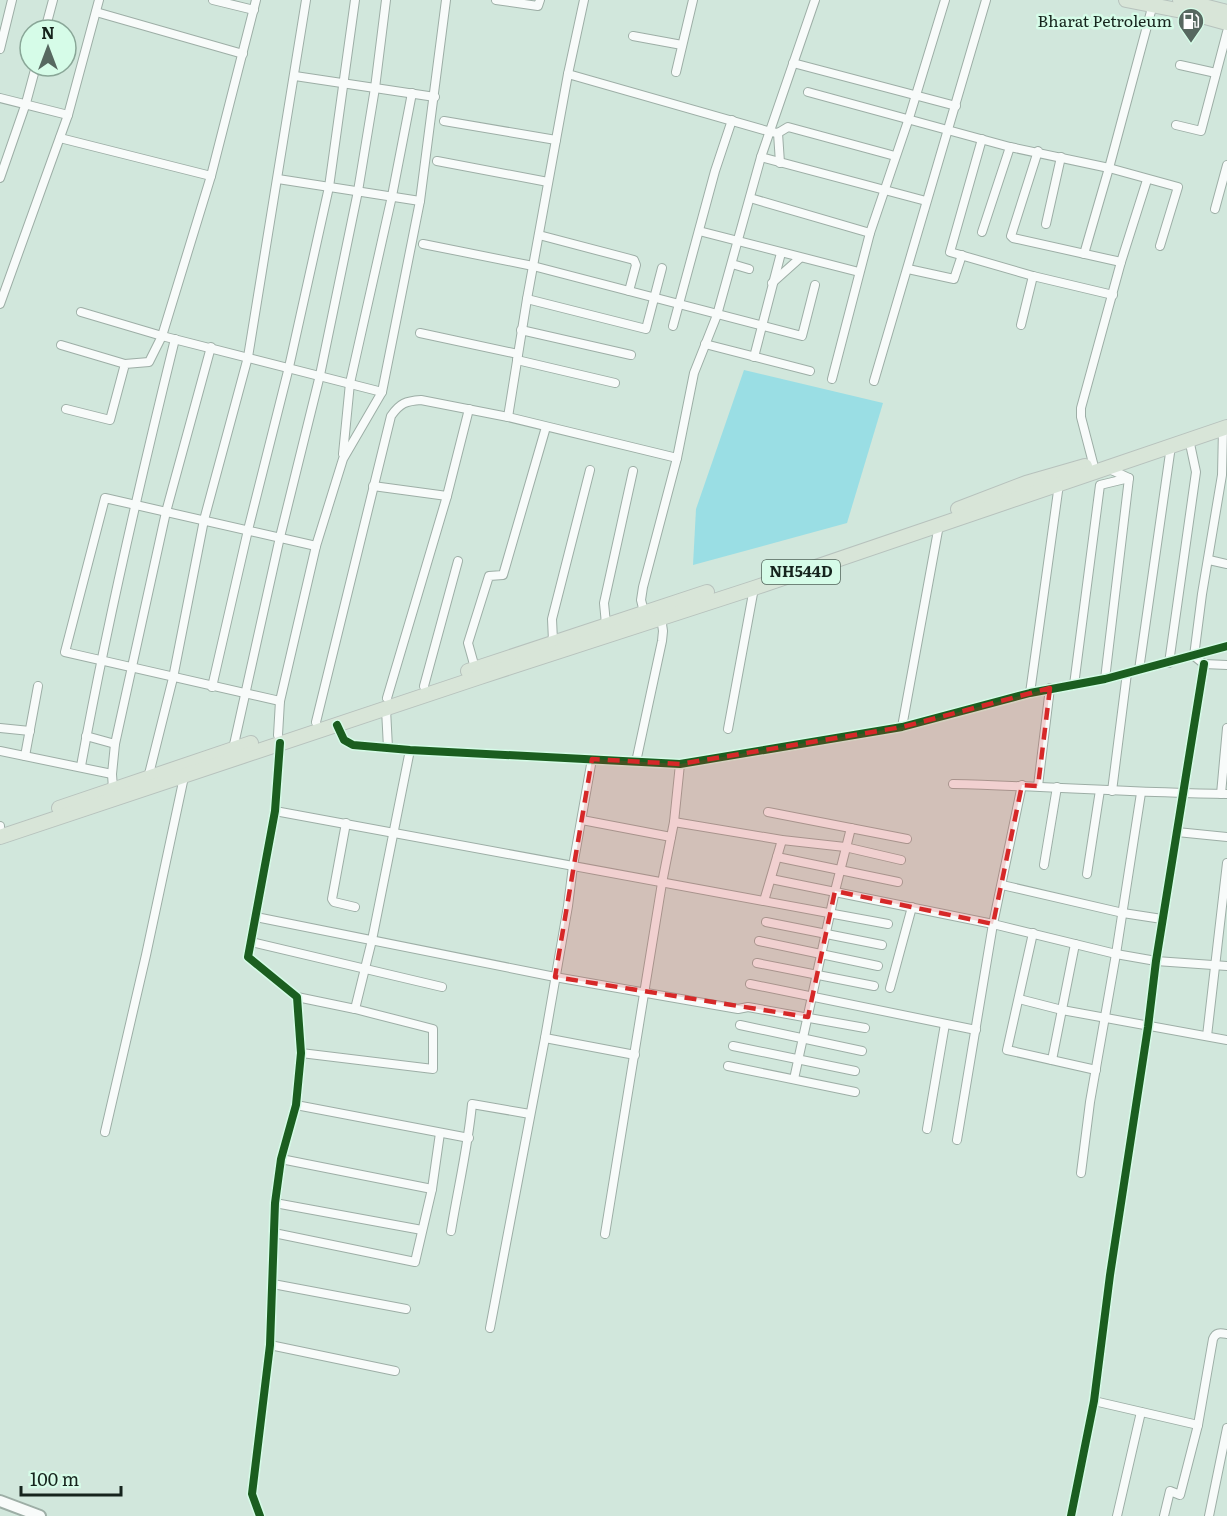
<svg xmlns="http://www.w3.org/2000/svg" width="1227" height="1516" viewBox="0 0 1227 1516" font-family="Literata,serif">
  <style>
    .water { fill: #9adee4 }
    .lines { fill: none; stroke-linecap: round; stroke-linejoin: round }
    .street-casing { stroke: #9daea6; stroke-width: 10 }
    .secondary-casing { stroke: #9daea6; stroke-width: 14 }
    .highway-casing { stroke: #b7c2bd; stroke-width: 16 }
    .street { stroke: #f8fbfa; stroke-width: 8 }
    .secondary { stroke: #f8fbfa; stroke-width: 10 }
    .highway { stroke: #d8e5d8; stroke-width: 14 }
    .cycleway-casing { stroke: #d6fce8; stroke-width: 11 }
    .cycleway { stroke: #1b5e20; stroke-width: 8 }
    .marked { fill: #d62828; fill-opacity: 0.2; stroke: #d62828; stroke-width: 4.5; stroke-dasharray: 12 8; stroke-linejoin: round }
    .labels { text-anchor: middle; stroke-width: 5; stroke-linejoin: round; paint-order: stroke }
    .shield { fill: #d6fce8; stroke: #50655a; stroke-width: 1.5 }
    .shield-label { font-size: 15px; font-weight: bold; fill: #16241d }
    .poi-label { font-size: 16px; fill: #16241d; stroke: #d6fce8; text-anchor: end }
  </style>
  <rect width="100%" height="100%" fill="#d1e7dc"/>
  <!-- water -->
  <polygon class="water" points="744,370 883,403 847,523 693,565 696,509"/>
  <g class="lines">
    <!-- street casing -->
    <g class="street-casing">
      <g id="street">
        <polyline points="213,0 254,10"/>
        <polyline points="496,0 538,6 540,0"/>
        <polyline points="96,12 243,54"/>
        <polyline points="45,30 53,0"/>
        <polyline points="633,36 682,45"/>
        <polyline points="0,49 12,0"/>
        <polyline points="793,63 956,106"/>
        <polyline points="1180,65 1216,73"/>
        <polyline points="676,72 693,0"/>
        <polyline points="568,74 584,0"/>
        <polyline points="295,76 435,97"/>
        <polyline points="808,92 1010,147 1109,168 1178,187 1160,246"/>
        <polyline points="0,98 68,115"/>
        <polyline points="444,121 556,140"/>
        <polyline points="1176,125 1201,131 1227,32"/>
        <polyline points="778,133 780,163"/>
        <polyline points="60,138 211,176"/>
        <polyline points="982,139 950,252 1033,276 1113,295"/>
        <polyline points="1038,151 1011,236 1013,238 1121,262"/>
        <polyline points="761,157 926,201"/>
        <polyline points="437,161 548,182"/>
        <polyline points="0,178 26,103 36,66"/>
        <polyline points="278,179 420,201"/>
        <polyline points="750,198 870,233"/>
        <polyline points="1215,209 1227,165"/>
        <polyline points="1046,224 1061,157"/>
        <polyline points="699,231 859,272"/>
        <polyline points="982,232 1010,147"/>
        <polyline points="539,235 634,260 636,265 629,291"/>
        <polyline points="423,244 533,266 802,336 815,285"/>
        <polyline points="1084,254 1109,168 1153,4"/>
        <polyline points="732,264 749,269"/>
        <polyline points="908,269 954,279 962,255"/>
        <polyline points="772,283 800,258"/>
        <polyline points="527,299 646,329 662,268"/>
        <polyline points="0,304 68,115 99,0"/>
        <polyline points="81,312 162,336 382,392"/>
        <polyline points="1021,325 1033,276"/>
        <polyline points="673,326 715,171 732,120"/>
        <polyline points="521,330 631,355"/>
        <polyline points="420,333 518,354"/>
        <polyline points="705,344 810,371"/>
        <polyline points="61,345 125,364"/>
        <polyline points="754,357 781,253"/>
        <polyline points="517,360 615,383"/>
        <polyline points="832,379 870,233 909,118 945,0"/>
        <polyline points="874,381 986,0"/>
        <polyline points="66,409 110,420 125,364 149,362 162,336 211,176 256,0"/>
        <polyline points="508,417 527,299 568,74 771,132 778,133 788,127 895,156"/>
        <polyline points="1223,428 1222,475 1202,594 1194,656 1204,664 1227,665"/>
        <polyline points="343,454 350,383 392,196 412,93"/>
        <polyline points="1093,463 1081,417 1081,408 1121,262 1147,180"/>
        <polyline points="373,486 447,496"/>
        <polyline points="1209,560 1227,564"/>
        <polyline points="644,612 641,600 643,587 677,458 694,373 717,315 761,157 815,0"/>
        <polyline points="606,624 604,603 633,471"/>
        <polyline points="553,641 552,619 590,470"/>
        <polyline points="1169,663 1196,472 1189,439"/>
        <polyline points="475,668 468,643 489,576 503,575 546,427"/>
        <polyline points="1139,670 1171,446"/>
        <polyline points="1105,679 1129,478 1107,468"/>
        <polyline points="1074,685 1100,485 1129,478"/>
        <polyline points="424,686 458,561"/>
        <polyline points="212,687 248,530 289,367 329,187 355,0"/>
        <polyline points="1030,693 1059,484"/>
        <polyline points="387,698 447,496 469,409"/>
        <polyline points="280,701 65,652 105,498 316,546"/>
        <polyline points="386,709 388,748"/>
        <path d="M316,722L391,416C400,403 406,401 421,400L508,417L677,458"/>
        <polyline points="337,725 344,740 353,745 410,750 680,764 902,727 1030,693 1105,679 1227,646"/>
        <polyline points="902,727 939,525"/>
        <polyline points="0,728 30,731"/>
        <polyline points="728,729 754,588"/>
        <polyline points="278,735 280,701 316,546 343,459 382,392 420,201 446,0"/>
        <polyline points="86,736 115,744"/>
        <polyline points="233,749 280,537 320,375 358,191 375,88 386,0"/>
        <polyline points="0,751 112,774"/>
        <polyline points="25,756 38,686"/>
        <polyline points="636,762 662,641 663,631 661,617"/>
        <path d="M81,766C107,623 140,481 175,339"/>
        <polyline points="148,778 173,678 204,520 248,357 306,0"/>
        <path d="M953,784C1045,786 1136,793 1227,794"/>
        <polyline points="1038,786 1050,688"/>
        <polyline points="113,789 112,774 115,744 166,512 211,347"/>
        <polyline points="1112,791 1127,673"/>
        <polyline points="1221,794 1227,728"/>
        <polyline points="275,811 888,924"/>
        <polyline points="768,812 907,839"/>
        <polyline points="582,820 671,837"/>
        <polyline points="674,822 782,840 845,847 901,860"/>
        <polyline points="346,823 332,899 334,902 355,907"/>
        <polyline points="0,826 0,827"/>
        <polyline points="1177,832 1227,837"/>
        <polyline points="777,857 898,882"/>
        <polyline points="1044,865 1057,787"/>
        <polyline points="1087,874 1100,790"/>
        <polyline points="771,879 993,924 1116,954 1156,961 1227,966"/>
        <polyline points="1002,885 1123,913 1162,919"/>
        <polyline points="764,901 782,840"/>
        <polyline points="256,917 555,977 738,1009 748,1007 865,1028"/>
        <polyline points="766,922 882,945"/>
        <polyline points="1033,933 1007,1050 1096,1070"/>
        <polyline points="759,941 878,966"/>
        <polyline points="251,942 442,987"/>
        <polyline points="757,963 874,986"/>
        <polyline points="750,984 976,1030"/>
        <polyline points="890,988 912,907"/>
        <polyline points="297,997 355,1009 433,1029 433,1069 301,1053"/>
        <polyline points="1019,999 1062,1010 1227,1040"/>
        <polyline points="355,1009 372,940 410,750"/>
        <polyline points="740,1025 862,1051"/>
        <polyline points="1207,1036 1227,863"/>
        <polyline points="545,1038 635,1055"/>
        <polyline points="733,1046 855,1071"/>
        <polyline points="1052,1060 1075,944"/>
        <polyline points="728,1066 855,1092"/>
        <polyline points="794,1079 835,891 851,828"/>
        <polyline points="296,1105 469,1138"/>
        <polyline points="927,1129 945,1024"/>
        <polyline points="105,1132 146,955 184,777"/>
        <polyline points="957,1140 993,924 1022,785"/>
        <polyline points="281,1159 432,1189"/>
        <polyline points="1081,1173 1090,1102 1116,954 1141,793"/>
        <polyline points="275,1203 422,1230"/>
        <path d="M451,1231C458,1188 468,1147 472,1104L530,1114"/>
        <polyline points="274,1233 415,1262 432,1189 440,1133"/>
        <polyline points="605,1234 662,883 674,822 680,764"/>
        <polyline points="273,1284 406,1309"/>
        <polyline points="490,1328 545,1038 568,906 573,866 592,759"/>
        <polyline points="270,1345 395,1371"/>
        <polyline points="1094,1401 1198,1425"/>
        <polyline points="260,1516 252,1494 270,1345 275,1203 281,1159 296,1105 301,1053 297,997 248,957 275,811 280,743"/>
        <polyline points="1071,1516 1094,1401 1110,1275 1148,1027 1156,961 1204,664"/>
        <polyline points="1117,1516 1141,1412"/>
        <path d="M1164,1516L1170,1491L1180,1495L1198,1425L1213,1339C1216,1332 1220,1333 1227,1334"/>
        <polyline points="1209,1516 1227,1428"/>
      </g>
    </g>
    <!-- secondary casing -->
    <g class="secondary-casing">
      <polyline id="secondary" points="0,1501 40,1516"/>
    </g>
    <!-- highway casing -->
    <g class="highway-casing">
      <g id="highway">
        <polyline points="1126,0 1187,12 1227,23"/>
        <polyline points="1180,0 1227,12"/>
        <polyline points="958,509 1026,483 1085,466"/>
        <polyline points="468,671 707,592"/>
        <polyline points="59,808 251,743"/>
        <polyline points="0,837 480,677 754,588 1227,427"/>
      </g>
    </g>
    <!-- street -->
    <use href="#street" class="street"/>
    <!-- secondary -->
    <use href="#secondary" class="secondary"/>
    <!-- highway -->
    <use href="#highway" class="highway"/>
    <!-- cycleway casing -->
    <g class="cycleway-casing">
      <g id="cycleway">
        <polyline points="337,725 344,740 353,745 410,750 680,764 902,727 1030,693 1105,679 1227,646"/>
        <polyline points="260,1516 252,1494 270,1345 275,1203 281,1159 296,1105 301,1053 297,997 248,957 275,811 280,743"/>
        <polyline points="1071,1516 1094,1401 1110,1275 1148,1027 1156,961 1204,664"/>
      </g>
    </g>
    <!-- cycleway -->
    <use href="#cycleway" class="cycleway"/>
  </g>
  <!-- marked area -->
  <path class="marked" d="M1050,688L1038,786L1022,785L993,924L835,891L808,1017L555,977L592,759L680,764L902,727Z"/>
  <!-- icons -->
  <defs>
    <g id="fuel-pin" transform="scale(1.35)"><path d="M0 17L-7.5 6A9.5 9.5 0 1 1 7.5 6Z" fill="#576860" stroke="#d6fce8"/><path d="M-5.5-6h7V0h2V4h1.3V-2.5L3-4.5l.8-.8L6-3V5H2.5V1h-1V6h-7ZM-4.2-4.7v3.2H.2V-4.7Z" fill="#fff"/></g>
  </defs>
  <g fill-rule="evenodd">
    <use href="#fuel-pin" x="1191" y="21"/>
  </g>
  <g class="labels">
    <!-- shield labels -->
    <rect class="shield" x="762" y="560" width="78" height="24" rx="4.5"/>
    <g class="shield-label">
      <text x="801" y="577">NH544D</text>
    </g>
    <!-- poi labels -->
    <g class="poi-label">
      <text x="1172" y="27">Bharat Petroleum</text>
    </g>
  </g>
  <!-- north arrow -->
  <g transform="translate(48 48)"><circle r="28" fill="#d6fce8" stroke="#89a697" stroke-width="1.5"/>
  <path d="M0-4.5L10 22L0 15L-10 22Z" fill="#576860"/>
  <text y="-9" font-size="16" font-weight="bold" text-anchor="middle" fill="#16241d">N</text>
  </g>
  <!-- scale -->
  <path d="M21 1486v9h100v-9" fill="none" stroke="#16241d" stroke-width="3"/>
  <text x="30" y="1486" font-size="18" fill="#16241d" stroke="#d6fce8" stroke-width="4.5" paint-order="stroke">100 m</text>
</svg>
